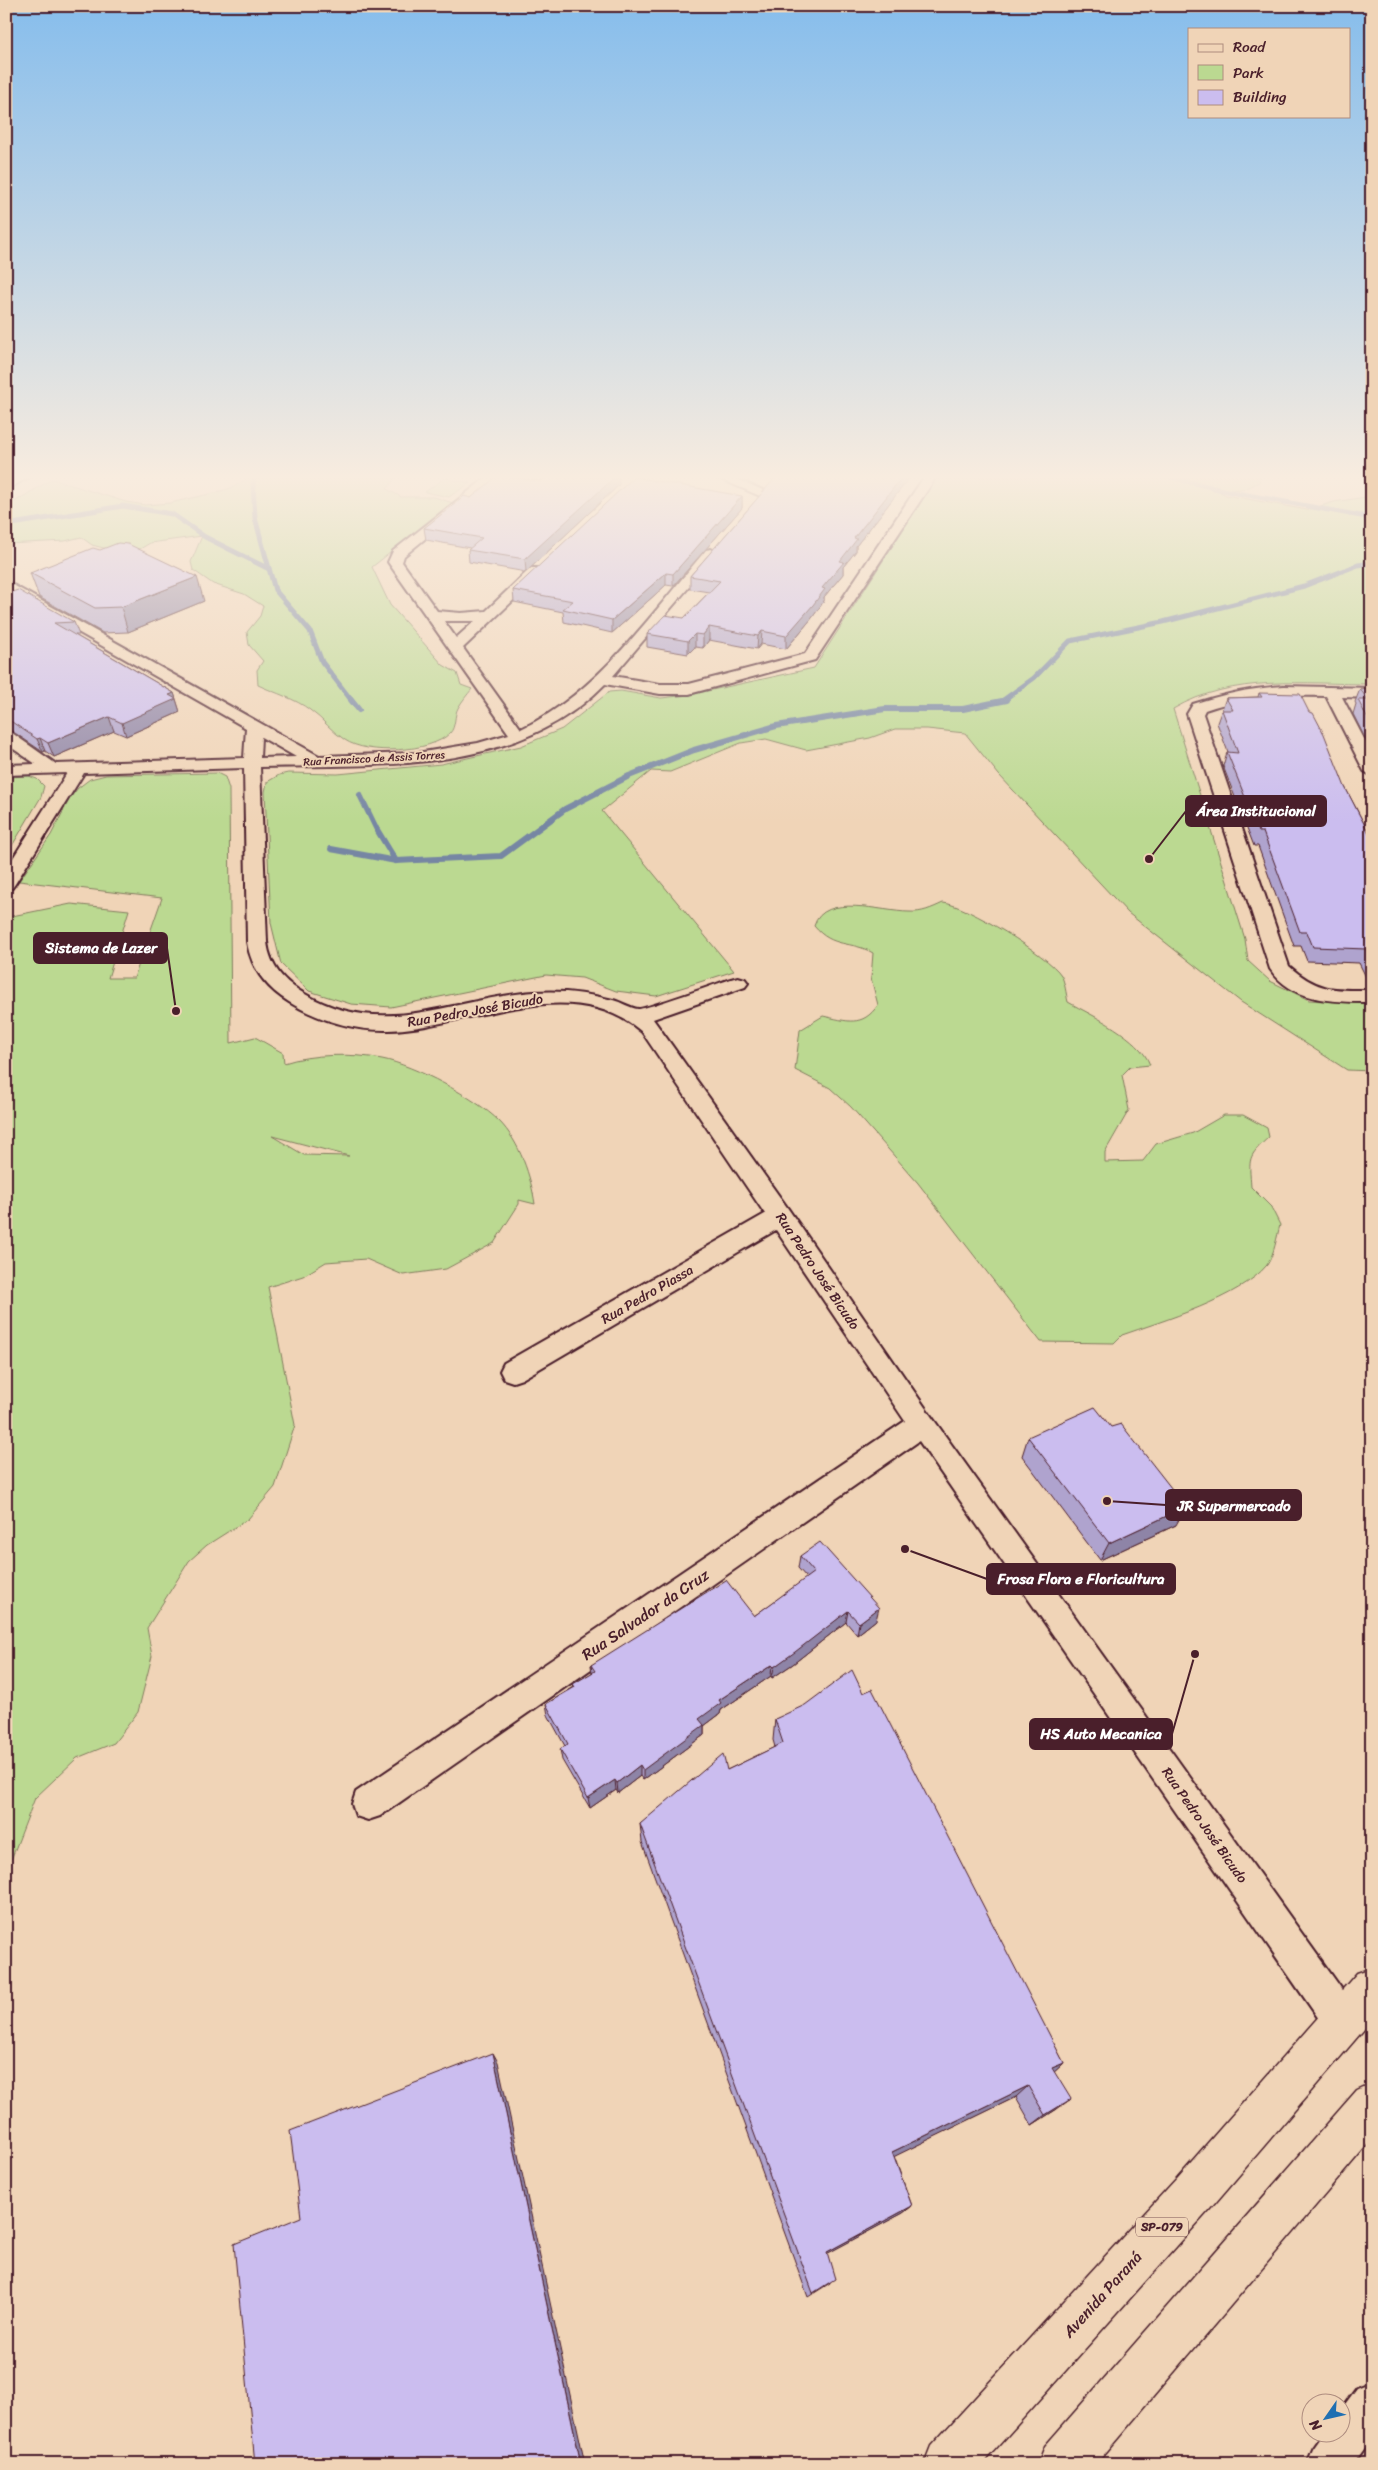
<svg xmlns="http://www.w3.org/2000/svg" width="1378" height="2470" viewBox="0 0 1378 2470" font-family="Sriracha,sans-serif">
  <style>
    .green { fill: #bbd991; stroke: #827c5e; fill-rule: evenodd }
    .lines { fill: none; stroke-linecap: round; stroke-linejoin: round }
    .stream-far1 { stroke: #7686a3; stroke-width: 5 }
    .stream { stroke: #7686a3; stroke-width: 6 }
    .street-casing { stroke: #4a1f2b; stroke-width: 4 }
    .primary-casing { stroke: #4a1f2b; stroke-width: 3 }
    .street { fill: #f0d4b7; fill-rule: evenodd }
    .primary { fill: #f0d4b7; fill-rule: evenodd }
    .wall { fill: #afa3ce; stroke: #4a1f2b }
    .shaded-wall { fill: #8e84a7; stroke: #4a1f2b }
    .building { fill: #cbbdef; stroke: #4a1f2b }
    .labels { text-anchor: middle; stroke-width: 4; stroke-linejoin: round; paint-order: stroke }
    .far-street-label { font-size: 11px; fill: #4a1f2b; stroke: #f0d4b7 }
    .shield { fill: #f0d4b7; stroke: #7c5555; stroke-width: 1 }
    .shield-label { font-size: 12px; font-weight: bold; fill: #4a1f2b }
    .street-label { font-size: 14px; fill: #4a1f2b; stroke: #f0d4b7 }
    .near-street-label { font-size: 16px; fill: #4a1f2b; stroke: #f0d4b7 }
    .leader { fill: none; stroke: #4a1f2b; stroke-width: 2 }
    .callout-dot { fill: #4a1f2b; stroke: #f0d4b7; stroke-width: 2 }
    .callout { fill: #4a1f2b; stroke: #4a1f2b; stroke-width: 2 }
    .callout-label { font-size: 15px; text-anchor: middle; font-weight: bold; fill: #fff }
  </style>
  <rect width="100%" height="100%" fill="#f0d4b7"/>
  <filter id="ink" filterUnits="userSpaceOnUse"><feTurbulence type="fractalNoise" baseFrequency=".02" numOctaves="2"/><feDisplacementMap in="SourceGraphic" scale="10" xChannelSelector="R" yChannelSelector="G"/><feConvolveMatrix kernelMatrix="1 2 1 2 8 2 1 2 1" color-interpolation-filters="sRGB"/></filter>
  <g filter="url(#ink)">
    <!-- green -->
    <g class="green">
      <path d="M245,477H396L387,489L401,497H434L453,503L372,567L390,605L443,665L457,673L461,685L472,689C467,695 462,701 458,708C454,715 456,727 450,733C431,753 367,755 345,740C332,732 323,719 310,710C296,699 275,693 258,685L257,670L263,661L249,645L247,632L260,616L263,606L244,594L213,584L193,570L191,562L202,536L150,543L130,555L92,545L81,537L65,541L6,544V507L52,479L126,502L145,505L170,503L214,493L234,487L246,479Z"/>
      <path d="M937,477H1261L1259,482L1247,488L1220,492L1226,495L1307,510L1334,502L1372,496V684C1305,684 1233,674 1173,709L1245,939L1248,961L1270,981L1309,1000L1372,1004V1071L1347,1070L1241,1002L1128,913L999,775L965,733L927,729H895L870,738L806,750L766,739L741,743L670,772L651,771L602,811L734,971L656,996L616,991L582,978L546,975L391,1007L351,1004L309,991L281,964L271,923L265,792L267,782L279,775L288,773L338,774L441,764L521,746L562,729L609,692L621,691L661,698L689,695L814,668Z"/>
      <polygon points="445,478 470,483 449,497 425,492"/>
      <path d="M217,773L225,777L229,789L231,1043L255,1037L283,1053L284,1063C311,1054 354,1053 382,1059C414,1065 476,1098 499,1121C520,1142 531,1177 535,1204L519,1200V1204L494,1243L446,1269L403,1275L366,1259L326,1262L303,1276L268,1287L295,1425L275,1487L248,1519L207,1545L189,1561L147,1628L152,1656L138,1712L114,1743L77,1758L35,1798L6,1873V921L12,916L71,904L129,910L108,978H134L162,898L19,881L51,835L70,798L78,788L90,779L106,775ZM272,1136L349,1156L304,1155Z"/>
      <polygon points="29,776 37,779 44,786 41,797 6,856 6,777"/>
      <path d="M943,903C965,904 1049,956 1061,975C1065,982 1066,994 1068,1002C1093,1016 1140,1037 1150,1065L1130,1067L1122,1075L1129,1110L1105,1152V1162L1143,1161L1156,1144L1193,1133L1224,1115H1243L1267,1128L1269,1137C1247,1157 1249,1158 1251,1187L1271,1207L1280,1225C1277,1236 1274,1255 1267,1265C1240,1298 1162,1321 1122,1335L1114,1343L1041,1342L918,1183L851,1107L830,1088L795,1070L800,1030L823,1016C847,1021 862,1028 878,1005L871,978L873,953C851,940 833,949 814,926C824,892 882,912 909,912C922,913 932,908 943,903Z"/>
    </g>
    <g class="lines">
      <!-- stream-far1 -->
      <g class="stream-far1">
        <polyline points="255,477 253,484 255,518 275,590 310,631 322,662 352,701"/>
        <polyline points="1170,477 1231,492 1372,518"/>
        <polyline points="6,525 123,506 172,514 205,537 269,569"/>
        <polyline points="1002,701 1034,678 1070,641 1163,622 1304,586 1358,565 1372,563"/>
      </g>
      <!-- stream -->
      <g class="stream">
        <polyline points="351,700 359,710"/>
        <polyline points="360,795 376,828 396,861"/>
        <polyline points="331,849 396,861 501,856 565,809 629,776 694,750 776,726 885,709 963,709 1007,700"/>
      </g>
      <!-- street casing -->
      <g class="street-casing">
        <g id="street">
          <polygon points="15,477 29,477 6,490 6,481"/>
          <path d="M487,477H500L404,556L402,562L437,611L461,613L486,611L531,568H541L543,571L541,574L463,648L521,729C598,693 652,613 706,550L711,549L718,553L613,676L660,684H689L805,654L924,477H936L815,660L689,694H660L605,684C515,776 379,764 260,767L267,942C270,967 284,982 305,994C383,1040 453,998 534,992C561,990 587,993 613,1000C621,1002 630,1008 638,1009C644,1010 719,983 731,979L738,977L745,979L748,983L745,987L653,1019L789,1210L931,1416L1356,2009L1361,2022L1356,2035L1343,2040L1330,2035L919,1441L380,1816L368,1820L356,1816L352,1804L356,1792L905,1421L776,1230L522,1379L513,1382L504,1379L500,1371L504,1363L765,1214L642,1032C571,970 469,1028 389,1030C354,1031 318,1020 289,1002C266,988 251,968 247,942L244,768L84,773L15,884L12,888L6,889V869L67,773L6,775V765L36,764L6,744V731L12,733L56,764L244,758L246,728L6,591V581L319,756L417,753L478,743L509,734L388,562L393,551ZM444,621H475L456,638ZM261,737L296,757L260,758Z"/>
          <polygon points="716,477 732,477 770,493 764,497 760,496"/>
          <path d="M1284,686L1372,688V698L1342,697L1372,754V776L1364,771L1326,696C1284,695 1245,696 1205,710L1203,714L1289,966C1318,992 1335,990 1372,990V1002C1336,1002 1293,1003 1270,969L1187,714L1193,704C1223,694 1252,688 1284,686Z"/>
          <polygon points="1372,2382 1372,2439 1354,2464 1307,2464 1313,2449 1325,2432 1340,2432 1340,2411 1357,2388"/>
        </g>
      </g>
      <!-- primary casing -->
      <g class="primary-casing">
        <g id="primary">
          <polygon points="1372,1968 1372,2020 1210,2209 982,2464 924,2464 931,2446 1178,2177 1357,1973"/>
          <polygon points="1372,2083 1372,2139 1096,2464 1038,2464 1045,2446 1357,2090"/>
        </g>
      </g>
      <!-- street -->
      <use href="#street" class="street"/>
      <!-- primary -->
      <use href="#primary" class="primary"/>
    </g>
    <!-- wall -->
    <g class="wall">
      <polygon points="776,477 910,477 856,546 856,551 843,567 843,574 824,597 824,601 812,618 786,649 761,644 757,649 709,640 703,648 695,647 688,654 647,647 647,634 684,618 709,592 690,589 690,576"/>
      <polygon points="541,481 619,485 526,572 469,562 468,550 470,548 426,540 424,528 471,498"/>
      <polygon points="742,496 742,508 673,586 666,585 612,633 564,622 563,612 514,602 513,590"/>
      <polygon points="30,573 204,601 128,632 103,633 39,597"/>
      <polygon points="6,594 74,622 79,635 75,635 174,693 180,712 126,736 114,731 54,757 45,751 43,752 6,727"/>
      <polygon points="1360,689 1372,689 1372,752 1353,714 1356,704 1355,702"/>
      <polygon points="1259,693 1345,787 1372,839 1372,983 1369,983 1359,963 1307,961 1301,946 1294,946 1258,846 1254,846 1223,766 1227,752 1228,752 1217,723 1226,698 1258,697"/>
      <polygon points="1111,1427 1176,1525 1100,1560 1022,1456 1028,1437"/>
      <polygon points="800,1556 876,1620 857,1635 846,1622 793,1664 772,1678 771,1676 721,1710 720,1714 704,1726 704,1735 643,1780 640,1776 618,1793 616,1790 590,1808 562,1760 560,1749 565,1746 548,1715 546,1704 574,1687 573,1684 592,1673 591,1665 754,1616 807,1578 798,1568"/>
      <polygon points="863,1693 1064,2063 1054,2072 1057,2109 1032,2125 1016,2097 894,2156 912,2206 903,2213 827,2253 830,2283 808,2297 642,1842 640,1824 727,1770 775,1747 773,1740 775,1719"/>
    </g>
    <!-- shaded-wall -->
    <g class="shaded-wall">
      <polygon points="609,477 619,477 619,485 526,572 525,559"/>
      <polygon points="902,477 910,477 856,546 856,551 843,567 843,574 824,597 824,601 812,618 786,649 786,636 822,588 854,538"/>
      <polygon points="742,496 742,508 673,586 673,574"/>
      <polygon points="666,573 666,585 612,633 612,620"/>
      <polygon points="197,577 204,601 128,632 121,607"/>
      <polygon points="709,627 709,640 703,648 703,635"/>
      <polygon points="762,631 761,644 757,649 758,636"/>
      <polygon points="695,634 695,647 688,654 688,641"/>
      <polygon points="174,693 180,712 126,736 122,723 169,695"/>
      <polygon points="109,717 114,731 54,757 48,743"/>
      <polygon points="40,738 45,751 43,752 37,739"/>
      <polygon points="1186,1507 1176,1525 1100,1560 1109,1543"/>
      <polygon points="879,1608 876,1620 857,1635 859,1623"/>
      <polygon points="848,1611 846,1622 793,1664 772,1678 774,1667"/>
      <polygon points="772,1665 771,1676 721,1710 720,1714 704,1726 704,1735 643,1780 643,1770 719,1700"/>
      <polygon points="640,1765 640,1776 618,1793 617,1783"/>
      <polygon points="615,1780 616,1790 590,1808 588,1798"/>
      <polygon points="493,2053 498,2062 585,2464 581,2464"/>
      <polygon points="1064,2063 1051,2075 1052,2068"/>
      <polygon points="1028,2086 1016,2097 885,2161 892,2152"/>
      <polygon points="1071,2099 1057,2109 1032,2125 1045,2115"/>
      <polygon points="912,2206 903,2213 821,2257 827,2252"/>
    </g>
    <!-- building -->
    <g class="building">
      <polygon points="496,477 507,477 541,481 546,477 615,477 525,559 468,550 482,538 424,528 461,499 464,496 471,498"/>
      <polygon points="634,477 742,496 673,574 666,573 612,620 563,609 573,601 513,590"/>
      <polygon points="776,477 902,477 854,538 857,539 840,561 844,562 822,588 825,589 813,605 786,636 762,631 758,636 709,627 703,635 695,634 688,641 647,634 665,615 684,618 720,581 690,576"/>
      <polygon points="118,543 128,544 197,577 121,607 95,608 30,573 93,548 100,550"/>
      <polygon points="18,590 74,622 54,623 174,693 169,695 176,699 122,723 109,717 48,743 40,738 37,739 6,718 6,594"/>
      <polygon points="1360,689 1372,689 1372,727 1358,700 1368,700"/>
      <polygon points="1259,693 1300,694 1309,712 1313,713 1324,734 1345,787 1372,839 1372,961 1366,949 1313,947 1307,932 1300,932 1263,832 1259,832 1227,752 1238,753 1222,710 1233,710 1226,698 1262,697"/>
      <polygon points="1095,1407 1111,1427 1121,1424 1186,1507 1109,1543 1028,1437"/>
      <polygon points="820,1542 879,1608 859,1623 848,1611 795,1652 774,1667 772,1665 719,1700 721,1703 699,1719 704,1725 643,1770 640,1765 617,1783 615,1780 588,1798 560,1749 568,1744 546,1704 575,1687 573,1684 595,1671 591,1665 726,1580 754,1616 814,1572 800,1556"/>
      <polygon points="852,1670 863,1693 872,1689 1064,2063 1052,2068 1071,2099 1045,2115 1028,2086 892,2152 912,2206 827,2252 835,2279 813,2293 640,1824 723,1754 727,1770 783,1743 775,1719 805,1705"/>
      <polygon points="493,2053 581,2464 255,2464 234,2244 301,2217 290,2131"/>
    </g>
  </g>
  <!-- sky -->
  <linearGradient id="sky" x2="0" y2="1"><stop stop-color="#86bdec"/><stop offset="0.58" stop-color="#f8ecdf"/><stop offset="1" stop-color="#f8ecdf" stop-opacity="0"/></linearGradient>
  <rect width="1378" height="823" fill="url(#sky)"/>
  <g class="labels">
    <!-- far-street labels -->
    <g class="far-street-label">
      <text transform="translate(374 758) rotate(-3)" y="4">Rua Francisco de Assis Torres</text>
    </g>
    <!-- shield labels -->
    <rect class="shield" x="1136" y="2217.5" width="52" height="19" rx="4"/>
    <g class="shield-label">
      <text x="1162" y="2231">SP-079</text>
    </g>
    <!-- street labels -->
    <g class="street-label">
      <text transform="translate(475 1010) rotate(-10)" y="5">Rua Pedro José Bicudo</text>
      <text transform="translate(818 1271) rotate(56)" y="5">Rua Pedro José Bicudo</text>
      <text transform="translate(647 1294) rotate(-30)" y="5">Rua Pedro Piassa</text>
      <text transform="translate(1205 1825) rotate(55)" y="5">Rua Pedro José Bicudo</text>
    </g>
    <!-- near-street labels -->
    <g class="near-street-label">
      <text transform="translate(645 1614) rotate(-34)" y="6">Rua Salvador da Cruz</text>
      <text transform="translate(1102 2294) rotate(-48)" y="6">Avenida Paraná</text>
    </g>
  </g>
  <!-- callouts -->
  <path class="leader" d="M1149 859L1186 811M176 1011L167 948M1107 1501L1166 1505M905 1549L987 1579M1195 1654L1172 1734"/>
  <g class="callout-dot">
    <circle cx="1149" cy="859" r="5"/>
    <circle cx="176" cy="1011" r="5"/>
    <circle cx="1107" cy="1501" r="5"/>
    <circle cx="905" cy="1549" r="5"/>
    <circle cx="1195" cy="1654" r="5"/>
  </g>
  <g class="callout">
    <rect x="1186" y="796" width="140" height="30" rx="5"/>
    <rect x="34" y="933" width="133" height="30" rx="5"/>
    <rect x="1166" y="1490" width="135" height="30" rx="5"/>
    <rect x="987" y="1564" width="188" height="30" rx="5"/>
    <rect x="1030" y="1719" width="142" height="30" rx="5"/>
  </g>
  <g class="callout-label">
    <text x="1256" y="816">Área Institucional</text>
    <text x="101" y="953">Sistema de Lazer</text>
    <text x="1234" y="1511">JR Supermercado</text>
    <text x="1081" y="1584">Frosa Flora e Floricultura</text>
    <text x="1101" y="1739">HS Auto Mecanica</text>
  </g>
  <!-- margin -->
  <rect width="1378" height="2470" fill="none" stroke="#f0d4b7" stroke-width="25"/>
  <rect x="12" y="12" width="1353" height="2445" fill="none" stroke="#4a1f2b" stroke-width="2" filter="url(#ink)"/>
  <!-- legend -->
  <rect x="1188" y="28" width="162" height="90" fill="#f0d4b7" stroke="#ae8c7f"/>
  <rect x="1198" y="44" width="25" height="8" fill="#f0d4b7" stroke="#ae8c7f"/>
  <text x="1233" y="52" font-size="15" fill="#4a1f2b">Road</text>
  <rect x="1198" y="65" width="25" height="15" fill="#bbd991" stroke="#ae8c7f"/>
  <text x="1233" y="78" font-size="15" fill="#4a1f2b">Park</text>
  <rect x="1198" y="90" width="25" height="15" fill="#cbbdef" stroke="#ae8c7f"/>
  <text x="1233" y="102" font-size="15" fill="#4a1f2b">Building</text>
  <!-- north arrow -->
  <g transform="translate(1326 2418) rotate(236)"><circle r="24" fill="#f0d4b7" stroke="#ae8c7f"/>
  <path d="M0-4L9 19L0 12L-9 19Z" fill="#1f6fb2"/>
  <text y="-8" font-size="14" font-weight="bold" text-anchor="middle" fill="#4a1f2b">N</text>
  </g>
</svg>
